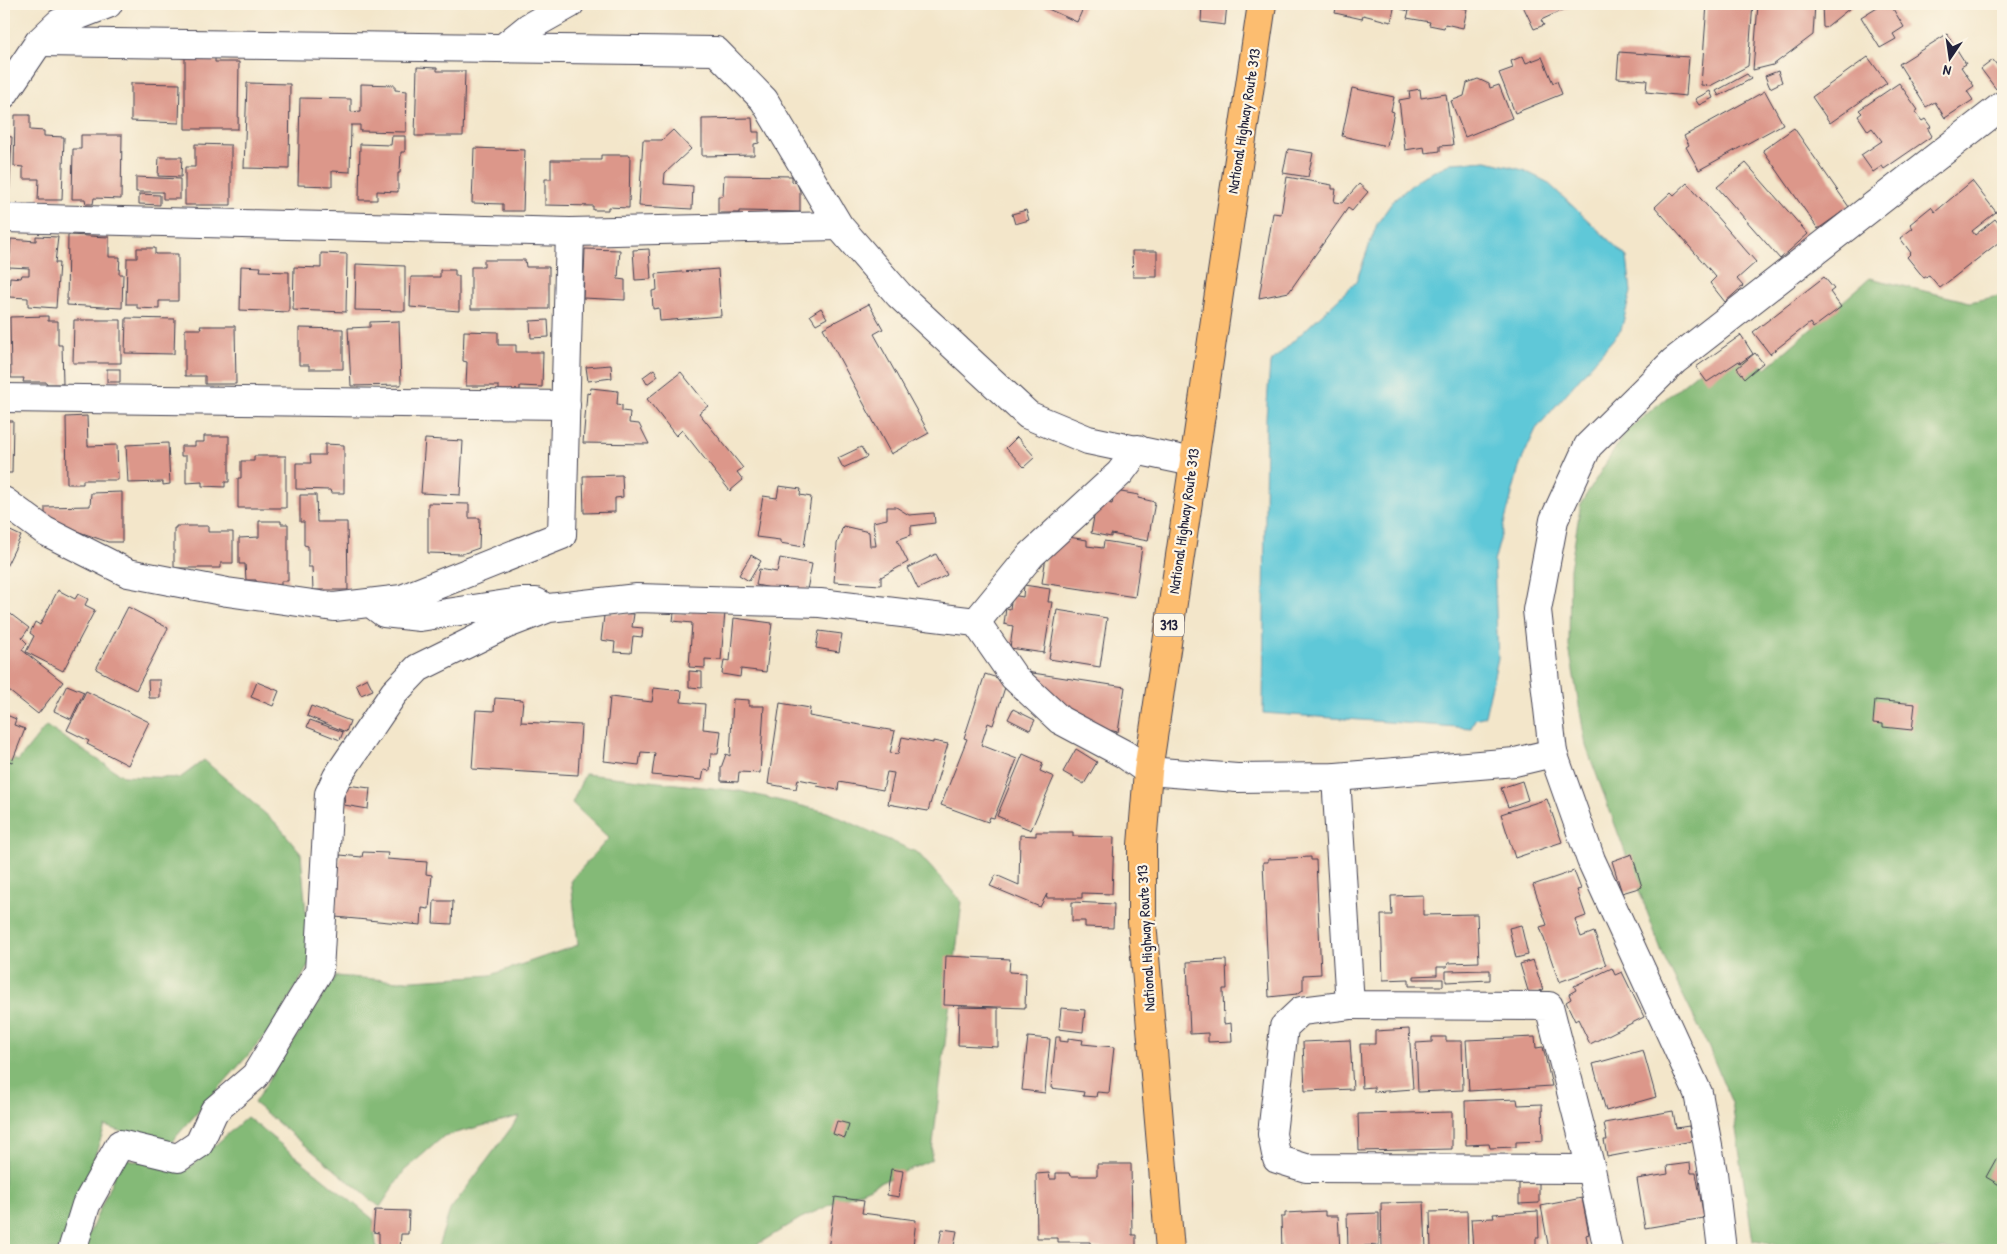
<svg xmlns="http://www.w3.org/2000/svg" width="2007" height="1254" viewBox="0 0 2007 1254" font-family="'Patrick Hand',sans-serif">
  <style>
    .forest { fill: #84ba77; stroke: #536e59 }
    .water { fill: #5ec8d8; stroke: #40758a }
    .building { fill: #dc978a }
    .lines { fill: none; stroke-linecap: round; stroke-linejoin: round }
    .street-casing { stroke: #413f50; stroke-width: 30 }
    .highway-casing { stroke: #413f50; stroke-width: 30 }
    .street { stroke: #fff; stroke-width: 28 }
    .highway { stroke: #fcbd6f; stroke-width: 28 }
    .labels { text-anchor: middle; stroke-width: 4.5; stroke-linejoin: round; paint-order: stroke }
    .shield { fill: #fcf5e5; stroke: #63616e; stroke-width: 1 }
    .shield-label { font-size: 14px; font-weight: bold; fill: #22223b }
    .street-label { font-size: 15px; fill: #22223b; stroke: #fcf5e5 }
  </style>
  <rect width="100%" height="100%" fill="#fcf5e5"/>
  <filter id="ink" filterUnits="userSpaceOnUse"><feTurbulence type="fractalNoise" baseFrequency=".02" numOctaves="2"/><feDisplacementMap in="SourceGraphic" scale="10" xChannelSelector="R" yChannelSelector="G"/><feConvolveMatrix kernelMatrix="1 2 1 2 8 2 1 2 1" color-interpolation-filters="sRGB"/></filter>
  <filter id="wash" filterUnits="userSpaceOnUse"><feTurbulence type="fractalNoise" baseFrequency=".0096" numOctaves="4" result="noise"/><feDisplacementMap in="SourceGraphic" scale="20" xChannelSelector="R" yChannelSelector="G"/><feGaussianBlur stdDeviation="1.12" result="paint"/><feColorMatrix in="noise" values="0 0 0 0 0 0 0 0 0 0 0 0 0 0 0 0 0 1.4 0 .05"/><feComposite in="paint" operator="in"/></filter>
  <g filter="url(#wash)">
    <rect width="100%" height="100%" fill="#f3e6ca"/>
    <!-- forest -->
    <g class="forest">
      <polygon points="1870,278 1970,302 2003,295 2003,1250 1780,1250 1775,1244 1753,1241 1732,1103 1708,1046 1663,955 1586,746 1569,647 1570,569 1581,503 1626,431 1731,345 1766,368"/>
      <polygon points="46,726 123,776 180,778 204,760 277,824 301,853 310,963 273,1027 167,1147 105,1126 63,1250 4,1250 4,755 18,761"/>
      <polygon points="585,774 740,791 827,812 918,853 962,902 931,1160 801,1218 748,1250 437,1250 450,1210 520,1116 444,1136 404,1171 380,1207 254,1103 336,976 399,981 491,975 578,945 571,880 609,838 572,803"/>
      <polygon points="247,1117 373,1219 377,1250 82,1250 122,1158 187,1170"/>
    </g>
    <!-- water -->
    <polygon class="water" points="1487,161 1523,170 1547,182 1627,257 1631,292 1621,330 1536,429 1520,464 1494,562 1498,658 1485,716 1475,719 1471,728 1263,713 1266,418 1270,363 1356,282 1377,224 1393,201 1420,178 1451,163"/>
    <g id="blocks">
      <!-- building -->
      <g class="building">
        <polygon points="1037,4 1085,4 1077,22"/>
        <polygon points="1202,4 1227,4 1225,25 1201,22"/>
        <polygon points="1337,4 1395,4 1391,22 1363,15 1362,19 1335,13"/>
        <polygon points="1402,4 1459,4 1458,7 1467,9 1463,28 1445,24 1444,28 1429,25 1430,22 1407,18 1409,11 1401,9"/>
        <polygon points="1522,4 1576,4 1541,20 1544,25 1534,29"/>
        <polygon points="1707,4 1753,4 1748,66 1710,86 1701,85"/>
        <polygon points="1758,4 1815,4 1813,35 1773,65 1753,70"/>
        <polygon points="1822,4 1855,4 1825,28 1823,27"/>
        <polygon points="1882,4 1890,4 1904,27 1893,34 1896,39 1880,48 1861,17"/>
        <polygon points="1947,34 1966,64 1961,67 1974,86 1967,91 1973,100 1945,118 1935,102 1926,107 1899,64"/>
        <polygon points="1619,52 1689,57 1686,96 1646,92 1647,80 1617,78"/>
        <polygon points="185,56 215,57 215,62 239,62 238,129 185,129"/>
        <polygon points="1523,56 1526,63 1542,57 1553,83 1557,81 1562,94 1515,113 1499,73 1513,68 1511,61"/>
        <polygon points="1868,57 1887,83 1830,123 1812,97"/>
        <polygon points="1993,60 2003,73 2003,84 1996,89 1981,69"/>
        <polygon points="417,67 437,68 437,71 465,71 463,136 415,136"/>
        <polygon points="1778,71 1782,82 1770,88 1765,76"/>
        <polygon points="1747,74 1751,79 1719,96 1716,91"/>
        <polygon points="1478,79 1489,84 1490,88 1499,85 1512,118 1465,137 1451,101 1464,96 1467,83"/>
        <polygon points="131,83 180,84 179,123 131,121"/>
        <polygon points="247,83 290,84 289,169 244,168"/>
        <polygon points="1899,83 1918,110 1915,112 1922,121 1925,119 1931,127 1928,129 1932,136 1884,169 1882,166 1873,172 1861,155 1882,141 1872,128 1868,131 1858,116 1862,113 1859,110"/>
        <polygon points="361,84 395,85 395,90 407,91 406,132 360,131 360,125 351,125 350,172 332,171 332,186 298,185 300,98 351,99 351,112 361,111"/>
        <polygon points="1352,88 1394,97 1391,111 1394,112 1387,146 1342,136"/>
        <polygon points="1420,89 1421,98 1446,94 1453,145 1440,146 1440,151 1425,153 1424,147 1405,150 1399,100 1410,98 1409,91"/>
        <polygon points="1710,91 1713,98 1699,105 1695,99"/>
        <polygon points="1765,91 1783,124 1699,170 1686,147 1689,145 1684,136"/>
        <polygon points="15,115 30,115 30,130 44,131 44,136 64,137 62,200 38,200 39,179 23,179 23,167 14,166"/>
        <polygon points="752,118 753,132 759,132 759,143 754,144 754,155 702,156 702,119"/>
        <polygon points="1794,128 1849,207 1818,229 1763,150"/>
        <polygon points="673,130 691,149 665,173 664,184 693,186 692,209 639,206 643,140 662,140"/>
        <polygon points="81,135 122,135 121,199 94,198 93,204 86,204 85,199 72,199 73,149 81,149"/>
        <polygon points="4,136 12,137 9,201 4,200"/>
        <polygon points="392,136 405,136 405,152 401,152 400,173 398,173 398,192 377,191 377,200 359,200 360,144 391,145"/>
        <polygon points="195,144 231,145 231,205 185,205 185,167 195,167"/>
        <polygon points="474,148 525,150 523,211 503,211 503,204 472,203"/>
        <polygon points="1288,149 1313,153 1308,177 1283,173"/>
        <polygon points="601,155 630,155 629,208 608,207 608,210 593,210 593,206 545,205 545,179 551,179 551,160 601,160"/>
        <polygon points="159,157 182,157 181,177 158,176"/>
        <polygon points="1746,163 1808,234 1780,259 1717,187"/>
        <polygon points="724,175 792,176 792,182 796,181 800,191 800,212 739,211 739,213 718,213 718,196 723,196"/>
        <polygon points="136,177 180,179 180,199 163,199 163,192 136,192"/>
        <polygon points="1287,177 1332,185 1332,189 1336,189 1334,202 1342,203 1359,184 1368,192 1352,211 1348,208 1289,292 1259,298 1273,213 1281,214"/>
        <polygon points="1972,181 1996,212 1972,231 1975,235 1995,219 2003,229 2003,239 1940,288 1929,275 1924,278 1907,257 1911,253 1900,238 1913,228 1910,224 1931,207 1935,212"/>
        <polygon points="1687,183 1756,262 1737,279 1743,286 1725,302 1710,283 1716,277 1655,207 1671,192 1674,195"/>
        <polygon points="139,194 160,195 160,205 139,204"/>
        <polygon points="1026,210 1029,220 1015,224 1012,214"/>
        <polygon points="68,235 109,237 109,257 120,257 119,274 123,274 122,308 67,305"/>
        <polygon points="36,236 58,237 55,263 59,263 56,308 28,306 28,298 9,297 10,277 21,278 22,275 29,275 29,268 9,267 11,239 36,241"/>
        <polygon points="4,246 5,246 6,305 4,305"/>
        <polygon points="137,248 155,248 155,254 178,254 178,301 159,301 159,309 137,308 137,304 126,304 127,258 137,258"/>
        <polygon points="585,249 620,250 618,279 625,280 625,300 583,298"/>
        <polygon points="649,249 651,279 635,280 633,250"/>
        <polygon points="1132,251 1157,251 1157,277 1133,277"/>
        <polygon points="321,253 347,254 346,312 293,310 294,267 321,268"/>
        <polygon points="484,260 525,260 526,267 549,267 549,309 471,309 471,267 484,267"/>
        <polygon points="356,264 405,266 405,311 355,310"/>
        <polygon points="241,266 261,267 260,271 289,272 289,312 240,310"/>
        <polygon points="718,269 721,316 660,321 659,308 653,309 652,291 657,290 656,274"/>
        <polygon points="440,270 455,270 455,276 459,276 459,311 410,307 411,277 440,277"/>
        <polygon points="1824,277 1834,289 1830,292 1841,307 1813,328 1810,323 1770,354 1753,332"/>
        <polygon points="869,304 883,329 874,334 929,433 891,454 823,328"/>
        <polygon points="821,308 827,318 816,324 810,315"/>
        <polygon points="48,316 48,321 58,321 58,345 62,345 63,384 47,384 46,382 23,382 24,378 11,378 10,317"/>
        <polygon points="126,318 175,319 174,354 125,353"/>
        <polygon points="74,320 121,320 121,363 73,363"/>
        <polygon points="548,320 549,337 531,338 530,321"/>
        <polygon points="399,321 401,385 351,386 348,328 370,327 370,322"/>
        <polygon points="200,326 235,326 236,384 205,384 205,376 185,376 185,329 201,329"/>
        <polygon points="299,328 343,329 343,369 309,369 309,365 299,365"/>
        <polygon points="464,331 498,332 498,345 516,345 516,352 543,352 542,387 520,386 520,390 499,390 499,386 466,386 467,362 463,361"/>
        <polygon points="1741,335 1753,354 1740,363 1739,361 1707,382 1696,367"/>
        <polygon points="1755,353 1763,363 1745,378 1737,368"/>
        <polygon points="611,365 612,378 588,381 586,367"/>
        <rect x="107" y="369" width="13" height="13"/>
        <polygon points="654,369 658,376 647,384 643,377"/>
        <polygon points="681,372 708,406 699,413 743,468 737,472 743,480 730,491 682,430 676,436 647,399"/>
        <polygon points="591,388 618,391 617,404 622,405 622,411 630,412 629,423 639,424 649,444 583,443 587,393 590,394"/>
        <polygon points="87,416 88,446 117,445 118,480 83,480 83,484 67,484 66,417"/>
        <polygon points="4,421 13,421 12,473 4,473"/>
        <polygon points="204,436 229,436 229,482 225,482 225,487 202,486 202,482 186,483 186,456 181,456 181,446 195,446 195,442 204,442"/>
        <polygon points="1017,437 1035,457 1024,467 1006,448"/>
        <polygon points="425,439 463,441 460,495 421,493"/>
        <polygon points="168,443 170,484 163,485 163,482 128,483 126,445"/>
        <polygon points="325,444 344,445 344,493 331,493 330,490 296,489 296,463 311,463 310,455 325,455"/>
        <polygon points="861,447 867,457 843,468 838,458"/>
        <polygon points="254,456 286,456 286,508 238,508 238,478 241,478 241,461 254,461"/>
        <polygon points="622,475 623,497 615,498 615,512 584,513 583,476"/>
        <polygon points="779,486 801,489 800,495 811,497 804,547 780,543 780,540 756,537 763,496 777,498"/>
        <polygon points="1115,491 1139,495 1138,498 1155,502 1148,541 1111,534 1111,537 1091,533 1097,501 1112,504"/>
        <polygon points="122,492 122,542 108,542 45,520 45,507 90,506 91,493"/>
        <polygon points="300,495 316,495 317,522 347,522 348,590 313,590 312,567 308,567 308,546 304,545 304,522 300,522"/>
        <polygon points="428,503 469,504 469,518 480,518 479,548 462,554 428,553"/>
        <polygon points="887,507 896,507 909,515 934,513 935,523 911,526 911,535 897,540 908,562 881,577 881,585 834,582 837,544 843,526 869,532 870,546 876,546 873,522 887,519"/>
        <polygon points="259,521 281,521 281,524 288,524 288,581 281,581 281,585 256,586 256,580 246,580 245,564 239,564 239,538 259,537"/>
        <polygon points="176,526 208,526 208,532 233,532 233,563 221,563 221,568 174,568 174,528 176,528"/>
        <polygon points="4,528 21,536 4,571"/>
        <polygon points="1062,536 1087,540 1087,546 1103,548 1104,541 1142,547 1135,597 1042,583 1047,550"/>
        <polygon points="936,554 947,575 918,589 908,568"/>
        <polygon points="751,555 761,561 749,581 739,575"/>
        <polygon points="780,558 812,564 806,595 756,585 759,569 777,572"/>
        <polygon points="1024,585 1050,589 1048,602 1052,602 1044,653 1010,648 1013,626 1004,624 1006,608 1010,609 1012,595 1023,597"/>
        <polygon points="58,590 75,599 78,594 88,599 85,605 95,610 63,671 26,652 34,636 30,633 35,622 40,625"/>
        <polygon points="128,607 168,628 136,690 96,669"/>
        <polygon points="4,609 29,628 22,638 27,643 22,650 63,682 38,714 4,687"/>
        <polygon points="692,610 725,612 721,660 705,659 705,668 689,667 692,623 673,621 674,613 691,614"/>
        <polygon points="1057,610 1107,618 1100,667 1049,659"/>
        <polygon points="610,613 634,614 632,627 643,628 642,637 633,636 631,653 614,652 615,642 601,640 604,616"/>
        <polygon points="734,618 772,623 766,672 741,669 740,677 722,674 724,660 730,661"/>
        <polygon points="819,631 842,634 839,652 816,648"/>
        <polygon points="689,671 702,672 702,688 689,687"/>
        <polygon points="1026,672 1125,687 1118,732 1103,729 1075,715 1041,689"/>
        <polygon points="985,674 1007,681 993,725 988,723 981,745 1017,759 994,818 990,817 988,822 941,805 967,739 964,738"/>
        <polygon points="367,678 373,690 361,695 356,684"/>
        <polygon points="148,680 160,680 160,698 149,698"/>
        <polygon points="257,682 279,691 273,706 251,697"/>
        <polygon points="67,685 84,692 71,719 54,711"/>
        <polygon points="654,688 682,691 681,702 705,704 703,729 721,731 718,754 711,754 710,771 704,770 702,780 652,775 655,753 641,752 639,765 604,761 610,697 652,702"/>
        <polygon points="86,691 149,722 128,765 87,744 89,741 67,730"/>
        <polygon points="495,698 523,700 521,722 581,725 578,775 472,769 476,710 494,711"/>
        <polygon points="733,699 749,700 749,706 764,706 760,773 739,772 738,782 721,781 721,768 726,754 730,756"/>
        <polygon points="1875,700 1915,704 1912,730 1883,727 1883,724 1873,723"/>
        <polygon points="780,703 810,708 809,716 895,731 890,753 898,754 902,737 933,743 933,741 948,744 928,811 888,804 894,773 887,772 883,790 839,782 838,790 817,786 818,783 798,779 796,789 768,784"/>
        <polygon points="311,706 350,721 346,732 307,716"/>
        <polygon points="1013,709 1035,720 1030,730 1008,719"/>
        <polygon points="4,714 16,719 14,725 25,729 12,762 4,759"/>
        <polygon points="310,720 343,732 340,740 307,727"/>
        <polygon points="1076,749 1097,762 1084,784 1063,772"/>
        <polygon points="1023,754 1043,763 1040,771 1054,777 1031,830 997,816"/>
        <polygon points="1522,781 1528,800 1508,807 1501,788"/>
        <polygon points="346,785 370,788 368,809 344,805"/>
        <polygon points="1547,799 1562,842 1515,858 1501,814"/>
        <polygon points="1036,832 1073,832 1073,836 1114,837 1112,894 1082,893 1082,898 1046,898 1047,894 1040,907 990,886 996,875 1019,885 1020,835 1036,836"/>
        <polygon points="363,852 388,853 387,859 427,862 426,874 432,875 429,909 422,908 421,925 335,917 340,855 362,857"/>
        <polygon points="1632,854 1642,887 1622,893 1612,861"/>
        <polygon points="1311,857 1311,860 1316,860 1321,974 1303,975 1303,990 1297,994 1269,997 1263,862 1268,862 1268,859"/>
        <polygon points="1574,871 1581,889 1577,890 1586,916 1575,920 1581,937 1594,932 1606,965 1559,982 1540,927 1547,925 1533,885"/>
        <polygon points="1423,895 1423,915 1477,914 1479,962 1448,963 1447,967 1437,967 1437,975 1414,976 1414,979 1443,979 1443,986 1409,986 1409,979 1383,980 1381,915 1392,915 1391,896"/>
        <polygon points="434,901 453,901 452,924 433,923"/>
        <polygon points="1072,902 1114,904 1113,928 1085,927 1085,921 1072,921"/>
        <polygon points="1521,925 1528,955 1516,958 1509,928"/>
        <polygon points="946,956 1010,959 1009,972 1026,973 1025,1008 944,1005"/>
        <polygon points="1226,960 1227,989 1223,989 1224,1024 1231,1023 1232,1041 1208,1042 1208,1033 1190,1034 1187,962"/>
        <polygon points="1533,960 1543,990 1529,994 1520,964"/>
        <polygon points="1612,968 1615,975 1622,972 1644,1017 1590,1044 1578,1019 1575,1021 1566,1002 1571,999 1569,994 1576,990 1574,986"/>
        <polygon points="1490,970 1490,980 1446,982 1446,971"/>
        <polygon points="959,1007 998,1008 998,1047 958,1045"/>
        <polygon points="1061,1008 1085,1010 1083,1032 1059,1029"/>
        <polygon points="1409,1029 1413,1089 1374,1092 1374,1087 1362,1088 1360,1044 1375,1044 1375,1031"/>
        <polygon points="1028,1037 1050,1039 1045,1093 1022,1090"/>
        <polygon points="1056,1037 1060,1037 1060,1041 1068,1042 1068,1038 1083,1040 1082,1044 1114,1047 1109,1093 1097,1092 1096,1097 1083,1096 1084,1092 1051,1088"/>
        <polygon points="1432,1037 1446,1037 1446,1041 1462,1041 1463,1090 1418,1092 1416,1043 1432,1042"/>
        <polygon points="1535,1037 1536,1048 1543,1047 1552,1086 1469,1091 1466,1040"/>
        <polygon points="1350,1040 1353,1089 1305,1091 1303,1042"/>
        <polygon points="1643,1050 1656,1097 1606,1111 1593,1064"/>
        <polygon points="1517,1099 1518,1105 1542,1104 1543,1141 1516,1142 1516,1147 1490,1148 1489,1144 1466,1145 1465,1101"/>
        <polygon points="1673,1111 1676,1128 1689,1126 1692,1141 1607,1157 1604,1140 1607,1140 1604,1123"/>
        <polygon points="1452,1112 1452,1149 1359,1151 1358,1114"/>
        <polygon points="837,1121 849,1124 845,1138 833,1134"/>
        <polygon points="1996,1159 2003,1163 2003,1187 1986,1177"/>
        <polygon points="1690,1163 1691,1173 1696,1173 1704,1218 1645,1228 1637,1179 1668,1174 1667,1166"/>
        <polygon points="1097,1164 1131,1164 1132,1235 1136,1235 1136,1248 1091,1248 1090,1242 1058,1242 1058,1238 1037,1238 1036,1174 1049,1173 1050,1179 1056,1179 1056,1173 1069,1173 1070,1176 1097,1176"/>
        <polygon points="891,1169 903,1171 899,1197 887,1195"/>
        <polygon points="1519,1183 1539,1183 1539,1203 1519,1204"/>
        <polygon points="835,1197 864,1201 862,1213 916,1220 913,1246 919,1247 918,1250 828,1250"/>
        <polygon points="1582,1198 1589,1234 1586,1235 1589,1250 1549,1250 1541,1206"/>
        <polygon points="1424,1202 1426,1250 1382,1250 1381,1203"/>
        <polygon points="375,1210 409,1211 408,1234 401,1234 400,1250 379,1250 379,1233 373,1232"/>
        <polygon points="1325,1211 1325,1216 1338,1216 1340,1250 1282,1250 1281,1217 1285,1217 1285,1213"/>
        <polygon points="1467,1211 1468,1250 1431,1250 1430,1212"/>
        <polygon points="1538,1211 1539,1238 1536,1238 1536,1250 1473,1250 1471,1219 1494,1218 1493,1214"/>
        <polygon points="1379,1213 1379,1245 1364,1246 1364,1250 1348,1250 1347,1214"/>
        <polygon points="942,1229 957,1231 953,1250 938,1250"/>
      </g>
    </g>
  </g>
  <g filter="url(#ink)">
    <use href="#blocks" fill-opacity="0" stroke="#413f50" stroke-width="1"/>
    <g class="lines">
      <!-- street casing -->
      <g class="street-casing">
        <g id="street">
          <polyline points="39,42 716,51 764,100 839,226 899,295 1028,415 1088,440 1193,462"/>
          <polyline points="504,47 529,27 570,4"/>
          <polyline points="4,94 39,42 59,23 108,4"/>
          <polyline points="4,218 570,232 839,226"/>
          <polyline points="4,398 566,405"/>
          <polyline points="4,501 45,531 128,573 227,592 334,607 402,599 562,535 570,232"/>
          <polyline points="376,607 384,613 420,617 520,602 536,602 541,605"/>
          <polyline points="976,622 1031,555 1120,473 1138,449"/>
          <polyline points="1336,777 1350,1005 1549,1006 1591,1169 1608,1250"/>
          <polyline points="1350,1005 1301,1011 1284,1027 1272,1134 1277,1159 1306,1168 1591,1169"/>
          <polyline points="72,1250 86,1205 120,1144 178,1158 199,1144 214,1111 255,1076 319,971 329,794 337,777 394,693 418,668 505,625 549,608 637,598 820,603 976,622 1014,677 1060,720 1124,754 1148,771 1237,778 1336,777 1515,762 1553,753"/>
          <polyline points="1722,1250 1713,1173 1698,1093 1591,860 1553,753 1537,610 1554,520 1588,446 1674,361 2003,105"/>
        </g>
      </g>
      <!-- highway casing -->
      <g class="highway-casing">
        <polyline id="highway" points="1170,1250 1142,922 1142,845 1148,771 1262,4"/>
      </g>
      <!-- street -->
      <use href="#street" class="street"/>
      <!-- highway -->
      <use href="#highway" class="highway"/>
    </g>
  </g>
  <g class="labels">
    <!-- shield labels -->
    <rect class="shield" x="1154" y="613.5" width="30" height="23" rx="4"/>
    <g class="shield-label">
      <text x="1169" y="630">313</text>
    </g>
    <!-- street labels -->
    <g class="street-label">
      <text transform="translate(1244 121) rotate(-81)" y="5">National Highway Route 313</text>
      <text transform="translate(1184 521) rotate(-82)" y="5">National Highway Route 313</text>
      <text transform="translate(1146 938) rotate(-93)" y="5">National Highway Route 313</text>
    </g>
  </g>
  <!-- margin -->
  <rect width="2007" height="1254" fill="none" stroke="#fcf5e5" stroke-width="20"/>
  <!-- north arrow -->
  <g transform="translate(1950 58) rotate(193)" stroke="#fcf5e5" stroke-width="4" paint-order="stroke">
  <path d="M0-4L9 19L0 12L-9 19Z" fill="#22223b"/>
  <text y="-8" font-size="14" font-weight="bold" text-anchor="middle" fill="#22223b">N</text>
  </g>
</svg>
